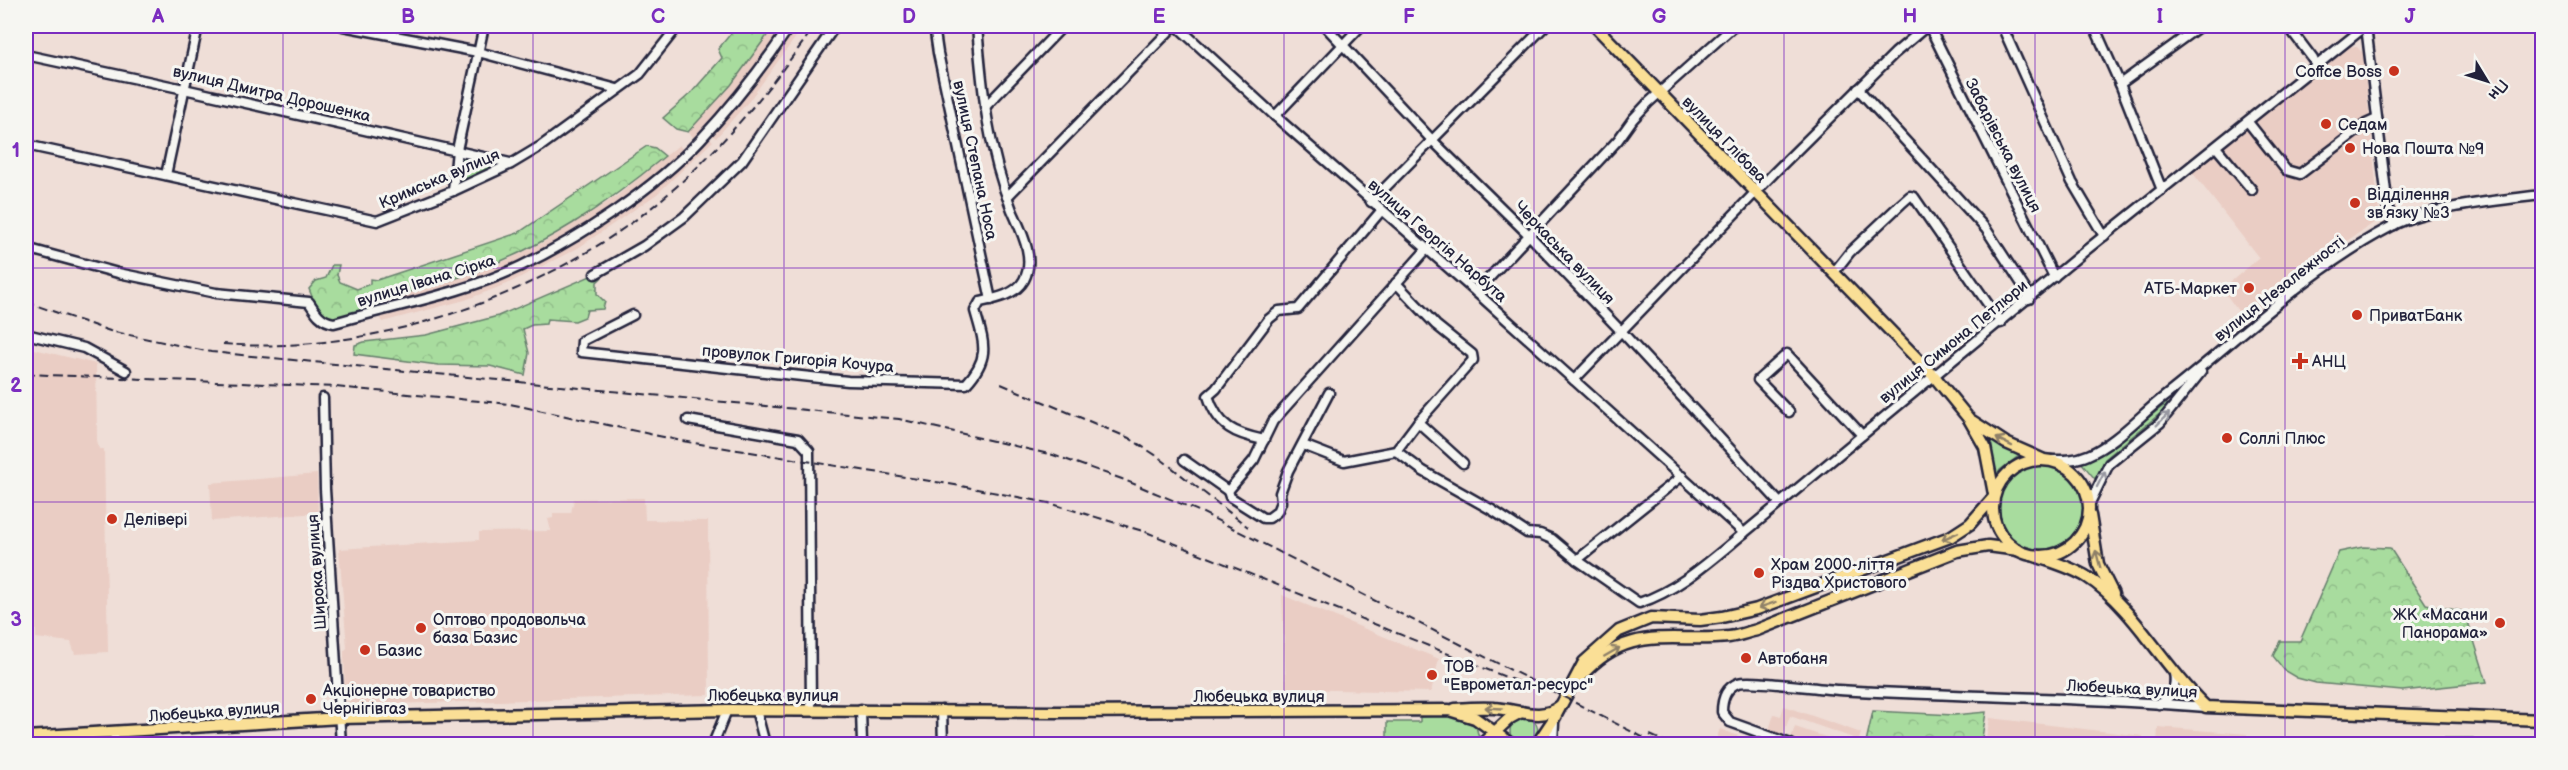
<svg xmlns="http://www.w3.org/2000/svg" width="2568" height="770" viewBox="0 0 2568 770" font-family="'Balsamiq Sans',sans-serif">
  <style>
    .built { fill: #eacdc4 }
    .green { fill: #a8dc9e; stroke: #657f6c; stroke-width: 1.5 }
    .forest { fill: url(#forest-crowns); stroke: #657f6c; stroke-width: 1.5 }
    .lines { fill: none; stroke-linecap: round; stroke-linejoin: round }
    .minor-casing { stroke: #22223b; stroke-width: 13 }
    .major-casing { stroke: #22223b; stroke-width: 15 }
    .minor { stroke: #f6f6f2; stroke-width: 8 }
    .major { stroke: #fadf96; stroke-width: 10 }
    .rail { stroke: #22223b; stroke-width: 2; stroke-dasharray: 9 4.5; stroke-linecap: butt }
    .oneway { stroke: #9797a0 }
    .oneway2 { stroke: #8e8068 }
    .grid { fill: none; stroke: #7b2cbf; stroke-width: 1.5; stroke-opacity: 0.55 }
    .poi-dot { fill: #c8321e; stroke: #f6f6f2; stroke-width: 2 }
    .labels { text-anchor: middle; stroke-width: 6; stroke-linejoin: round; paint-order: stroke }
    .poi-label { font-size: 16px; fill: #22223b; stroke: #f6f6f2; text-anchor: start }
    .street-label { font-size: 16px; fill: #22223b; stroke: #f6f6f2 }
    .neatline { fill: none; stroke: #7b2cbf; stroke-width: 2 }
    .grid-label { font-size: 20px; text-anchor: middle; font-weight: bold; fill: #7b2cbf }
  </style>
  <defs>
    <pattern id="forest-crowns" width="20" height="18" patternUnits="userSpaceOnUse" patternTransform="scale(1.5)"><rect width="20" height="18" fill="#a8dc9e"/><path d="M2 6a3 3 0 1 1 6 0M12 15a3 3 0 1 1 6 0" fill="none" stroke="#90bc89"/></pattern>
  </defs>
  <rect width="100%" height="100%" fill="#efded7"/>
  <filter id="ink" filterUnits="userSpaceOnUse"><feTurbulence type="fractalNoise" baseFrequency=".0167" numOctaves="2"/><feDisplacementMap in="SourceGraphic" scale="12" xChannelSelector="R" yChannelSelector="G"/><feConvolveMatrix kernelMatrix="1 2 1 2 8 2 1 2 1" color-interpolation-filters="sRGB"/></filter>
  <g filter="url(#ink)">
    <!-- built -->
    <g class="built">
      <polygon points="774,26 786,26 757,66 695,139 688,132 731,85"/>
      <polygon points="794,26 804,26 749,101 716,138 710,134"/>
      <polygon points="2349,46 2357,47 2363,53 2379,213 2377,221 2313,263 2244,319 2222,289 2259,258 2192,172"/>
      <polygon points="708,136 713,141 657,194 578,248 507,284 465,300 382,322 380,314 463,291 575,240"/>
      <polygon points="679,145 684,151 623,201 587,226 520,264 465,284 392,305 390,298 462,276 462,273 471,269 473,273 507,260 544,242 617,196"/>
      <polygon points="26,347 96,364 97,440 99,449 104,449 108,652 75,654 71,642 36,638 36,617 32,615 34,587 26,586"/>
      <polygon points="317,474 318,513 212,521 210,483"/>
      <polygon points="644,498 645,520 708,521 709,695 352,705 345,698 344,651 347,648 339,549 479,540 479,532 551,531 548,519 553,518 553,513 571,513 574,499"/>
      <polygon points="1282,595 1439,659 1431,692 1286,689"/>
      <polygon points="1784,706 1861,733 1859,740 1790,716 1783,735 1769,730 1774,714 1781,716"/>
      <polygon points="1990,718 2143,736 2142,744 1985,744"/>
      <polygon points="1795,727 1847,744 1802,744 1790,740"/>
      <polygon points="2158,727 2247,734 2246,744 2157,744"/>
      <polygon points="1720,729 1760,744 1736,744 1717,737"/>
    </g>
    <!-- green -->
    <g class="green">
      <polygon points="454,154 499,164 495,169 456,186"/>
      <polygon points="2166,404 2169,404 2168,407 2105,459 2095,479 2080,461 2100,455"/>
      <polygon points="1992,441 2020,455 2000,470 1995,478 1988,445"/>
      <circle cx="2041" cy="507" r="42"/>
      <polygon points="1453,715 1476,726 1479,738 1476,744 1387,744 1387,722 1420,722 1420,717"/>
      <circle cx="1524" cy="731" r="14"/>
    </g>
    <!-- forest -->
    <g class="forest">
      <polygon points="737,26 774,26 731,85 688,132 676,129 663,118 692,92 722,58 718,49"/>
      <path d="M647,146L655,148L665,156C606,205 545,246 472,273L471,270L462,273L463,276L390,298L383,293L382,297L378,298L379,305C373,307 372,309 367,312C363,315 354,315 349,317C323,323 317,311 309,289L316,281L326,278L332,265H339L337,275L340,282L357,289L370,284V279L377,280L518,233Z"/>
      <polygon points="595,274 601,278 597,282 597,294 605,302 603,309 587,310 585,317 575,321 547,319 546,324 532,325 523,329 529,353 525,375 490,366 438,365 354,354 355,345 364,342 426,335 498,316"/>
      <polygon points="2363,547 2390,548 2426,604 2465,612 2487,682 2402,691 2316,683 2297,678 2285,671 2273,656 2280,641 2300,641 2339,552"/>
      <polygon points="1873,711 1954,715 1986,712 1981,744 1873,744 1866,742"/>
      <polygon points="2473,738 2479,744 2309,744 2310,739"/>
    </g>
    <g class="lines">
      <!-- minor casing -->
      <g class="minor-casing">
        <g id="minor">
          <polyline points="343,26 478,52 617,89"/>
          <polyline points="934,26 938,53 991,300"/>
          <polyline points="1177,26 1275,116 1476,292 1744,533"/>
          <polyline points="1325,26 1432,140 1529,235 1621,331 1779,502"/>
          <polyline points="1929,26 2054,277"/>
          <polyline points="2002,26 2072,182 2104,236"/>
          <polyline points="2094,26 2120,84 2162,190"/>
          <polyline points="2288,26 2313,59 2316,66"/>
          <polyline points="2366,26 2388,208 2394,225"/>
          <polyline points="26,55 184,89 510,163"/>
          <polyline points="2120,84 2200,26"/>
          <polyline points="1858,89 1986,229 2027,292 2029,299"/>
          <polyline points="985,107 1063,26"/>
          <polyline points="1275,116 1361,26"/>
          <polyline points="2248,122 2286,170 2300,174 2366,124 2377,119"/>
          <polyline points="26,145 377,221 453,191 511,164 541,146 640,74 678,26"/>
          <polyline points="2216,147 2252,190"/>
          <polyline points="166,175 198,26"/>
          <polyline points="453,191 457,150 484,26"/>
          <polyline points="1007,197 1174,26"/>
          <polyline points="1371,202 1545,26"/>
          <path d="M26,248L118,273L216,293L309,302C316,313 321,321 334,323C396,305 462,294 521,266C581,237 654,189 700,140C733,105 764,65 790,26"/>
          <polyline points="1835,271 1850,252 1901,204 1910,196 1914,197 2001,323"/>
          <polyline points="595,274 644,246 684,217 742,161 835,26"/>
          <polyline points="1476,292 1618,140 1633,119 1648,103 1734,26"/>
          <path d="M633,315L582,341L581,352L848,381L966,384C991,357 984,343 975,311L980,302C994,299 1016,295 1024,280C1036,258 1021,231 1012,210C988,151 982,89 977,26"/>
          <polyline points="26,334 84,348 126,371"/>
          <polyline points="1574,380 1775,172 1895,53 1927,26"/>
          <polyline points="323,398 325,489 341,744"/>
          <polyline points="1789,412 1758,380 1787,354 1862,435"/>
          <polyline points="688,420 798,439 809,451 811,710"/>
          <polyline points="1418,422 1463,463"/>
          <path d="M1264,440C1235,434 1218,427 1208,396L1216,389L1269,319L1279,311L1298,309L1381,211"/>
          <polyline points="1303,445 1344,461 1396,451 1418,422 1473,360 1472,354 1436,325 1396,283"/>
          <path d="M1396,451L1423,471L1492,510L1527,533L1540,534L1552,539L1577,560L1639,603C1679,590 1711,560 1744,533L2085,251L2366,26"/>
          <polyline points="1184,460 1228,491 1254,460 1273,421 1425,251"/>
          <path d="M2048,460C2061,460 2075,461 2088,455C2113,445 2139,417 2160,400C2236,341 2306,271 2392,226C2428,207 2501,200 2542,195"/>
          <polyline points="1228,491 1230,497 1263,518 1269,518 1277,512 1281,502 1280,493 1288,471 1329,393"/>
          <polyline points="2089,505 2109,464 2160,423 2201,372"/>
          <polyline points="1577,560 1682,476"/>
          <path d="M2159,704C2172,697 2177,687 2174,673"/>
          <polyline points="861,709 862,744"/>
          <polyline points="756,710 765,744"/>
          <polyline points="942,710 943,744"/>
          <polyline points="1553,743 1554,723"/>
          <polyline points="114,744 115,733"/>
          <polyline points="713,744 727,710"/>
          <path d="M1791,744L1730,722L1722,712C1722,700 1725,688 1738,683C1750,679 1819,689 1838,690C1960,697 2084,697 2206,707"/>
        </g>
      </g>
      <!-- major casing -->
      <g class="major-casing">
        <g id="major">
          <polyline points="1595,26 1934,376 1969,419 1985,447 1994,494"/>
          <polyline points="1972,421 2006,443 2042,459"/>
          <circle cx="2041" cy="508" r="48"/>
          <polyline points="2090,515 2098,564 2113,594"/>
          <path d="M2035,556C2052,562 2071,567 2087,577C2133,606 2165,669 2206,707L2542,720"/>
          <path d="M1581,676C1629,623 1670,643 1729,637C1738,636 1748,632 1757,630L1957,551L1988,546L2018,550"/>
          <path d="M1455,709C1468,708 1481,707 1494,708C1516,709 1542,722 1560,706"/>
          <polyline points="26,737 340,718 727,710 1057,712 1449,710 1475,718 1511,744"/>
          <polyline points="1482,744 1510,718 1521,712"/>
          <polyline points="1537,744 1555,717 1584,662 1619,631 1651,618 1700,620 1722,617 1757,609 1950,537 1970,524 1993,498"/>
        </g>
      </g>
      <!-- minor -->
      <use href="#minor" class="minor"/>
      <!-- major -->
      <use href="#major" class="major"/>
      <!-- rail -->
      <g class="rail">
        <polyline points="26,302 110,331 211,352 899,419 1053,455 1122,479 1201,512 1656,744"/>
        <path d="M223,344C374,356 546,296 662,199C722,149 770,88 815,26"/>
        <polyline points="26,374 336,387 510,404 682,441 961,486 1049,503 1146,532 1523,684"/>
        <polyline points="1001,384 1129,438 1157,456 1248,527"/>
        <polyline points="1650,735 1670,744"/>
      </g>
    </g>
    <!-- one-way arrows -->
    <defs><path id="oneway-shaft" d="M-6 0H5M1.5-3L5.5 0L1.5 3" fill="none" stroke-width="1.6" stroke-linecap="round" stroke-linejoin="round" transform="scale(1.5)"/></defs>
    <g class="oneway">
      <use href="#oneway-shaft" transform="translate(2163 419) rotate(-45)"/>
      <use href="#oneway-shaft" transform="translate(2101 479) rotate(-63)"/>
    </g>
    <g class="oneway2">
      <use href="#oneway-shaft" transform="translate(2004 442) rotate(-153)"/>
      <use href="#oneway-shaft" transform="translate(1950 536) rotate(156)"/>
      <use href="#oneway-shaft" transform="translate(2098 559) rotate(-105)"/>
      <use href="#oneway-shaft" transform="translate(1767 605) rotate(161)"/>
      <use href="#oneway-shaft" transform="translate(1612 652) rotate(-30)"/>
      <use href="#oneway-shaft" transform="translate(1494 708) rotate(-177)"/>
    </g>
  </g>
  <!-- grid -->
  <path class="grid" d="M283,26V744M533,26V744M784,26V744M1034,26V744M1284,26V744M1534,26V744M1784,26V744M2035,26V744M2285,26V744M26,268H2542M26,502H2542"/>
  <!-- markers -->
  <g class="poi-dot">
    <circle cx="2394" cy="71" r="6"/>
    <circle cx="2326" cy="124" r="6"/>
    <circle cx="2350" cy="148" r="6"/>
    <circle cx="2355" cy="203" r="6"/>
    <circle cx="2249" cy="288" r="6"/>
    <circle cx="2357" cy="315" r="6"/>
    <path d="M2297 352h6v6h6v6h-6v6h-6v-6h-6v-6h6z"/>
    <circle cx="2227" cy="438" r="6"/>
    <circle cx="112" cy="519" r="6"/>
    <circle cx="1759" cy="573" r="6"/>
    <circle cx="2500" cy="623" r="6"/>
    <circle cx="421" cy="628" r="6"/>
    <circle cx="365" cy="650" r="6"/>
    <circle cx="1746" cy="658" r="6"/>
    <circle cx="1432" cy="675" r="6"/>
    <circle cx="311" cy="699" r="6"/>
  </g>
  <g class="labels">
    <!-- poi labels -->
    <g class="poi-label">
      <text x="2382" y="77" text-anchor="end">Coffce Boss</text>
      <text x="2338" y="130">Седам</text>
      <text x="2362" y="154">Нова Пошта №9</text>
      <text x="2367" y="200">Відділення<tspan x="2367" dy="18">зв’язку №3</tspan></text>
      <text x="2237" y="294" text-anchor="end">АТБ-Маркет</text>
      <text x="2369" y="321">ПриватБанк</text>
      <text x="2312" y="367">АНЦ</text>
      <text x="2239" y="444">Соллі Плюс</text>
      <text x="124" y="525">Делівері</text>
      <text x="1771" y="570">Храм 2000-ліття<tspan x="1771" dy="18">Різдва Христового</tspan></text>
      <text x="2488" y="620" text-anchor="end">ЖК «Масани<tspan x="2488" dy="18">Панорама»</tspan></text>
      <text x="433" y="625">Оптово продовольча<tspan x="433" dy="18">база Базис</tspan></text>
      <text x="377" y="656">Базис</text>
      <text x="1758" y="664">Автобаня</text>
      <text x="1444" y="672">ТОВ<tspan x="1444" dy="18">"Еврометал-ресурс"</tspan></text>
      <text x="323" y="696">Акціонерне товариство<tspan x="323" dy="18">Чернігівгаз</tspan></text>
    </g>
    <!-- street labels -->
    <g class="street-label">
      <text transform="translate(272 93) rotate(13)" y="6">вулиця Дмитра Дорошенка</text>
      <text transform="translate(1725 139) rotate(46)" y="6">вулиця Глібова</text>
      <text transform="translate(2004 145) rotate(63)" y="6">Забарівська вулиця</text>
      <text transform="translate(976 160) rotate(78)" y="6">вулиця Степана Носа</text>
      <text transform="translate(439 178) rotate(-23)" y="6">Кримська вулиця</text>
      <text transform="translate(1438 240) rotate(41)" y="6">вулиця Георгія Нарбута</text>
      <text transform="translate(1565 252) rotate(46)" y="6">Черкаська вулиця</text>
      <text transform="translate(426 280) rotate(-17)" y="6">вулиця Івана Сірка</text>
      <text transform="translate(2279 288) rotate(-38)" y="6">вулиця Незалежності</text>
      <text transform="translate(1953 341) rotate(-39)" y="6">вулиця Симона Петлюри</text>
      <text transform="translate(798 358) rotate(5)" y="6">провулок Григорія Кочура</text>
      <text transform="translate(316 572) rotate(-94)" y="6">Широка вулиця</text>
      <text transform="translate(2132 688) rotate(3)" y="6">Любецька вулиця</text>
      <text x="773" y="701">Любецька вулиця</text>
      <text x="1259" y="702">Любецька вулиця</text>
      <text transform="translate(214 711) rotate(-4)" y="6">Любецька вулиця</text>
    </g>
  </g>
  <!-- margin -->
  <rect width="2568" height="770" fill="none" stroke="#f6f6f2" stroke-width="66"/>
  <!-- north arrow -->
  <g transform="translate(2487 81) rotate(128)" stroke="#f6f6f2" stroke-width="4.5" paint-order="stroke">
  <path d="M0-4.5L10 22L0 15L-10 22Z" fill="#22223b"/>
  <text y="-9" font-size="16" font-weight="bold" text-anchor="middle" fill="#22223b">Пн</text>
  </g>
  <rect x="33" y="33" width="2502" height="704" class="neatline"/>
  <g class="grid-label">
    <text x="158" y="23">A</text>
    <text x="408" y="23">B</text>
    <text x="658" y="23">C</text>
    <text x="909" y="23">D</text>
    <text x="1159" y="23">E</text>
    <text x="1409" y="23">F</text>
    <text x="1659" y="23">G</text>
    <text x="1910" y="23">H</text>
    <text x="2160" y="23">I</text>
    <text x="2410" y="23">J</text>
    <text x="16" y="157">1</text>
    <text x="16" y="392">2</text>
    <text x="16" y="626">3</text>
  </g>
</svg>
